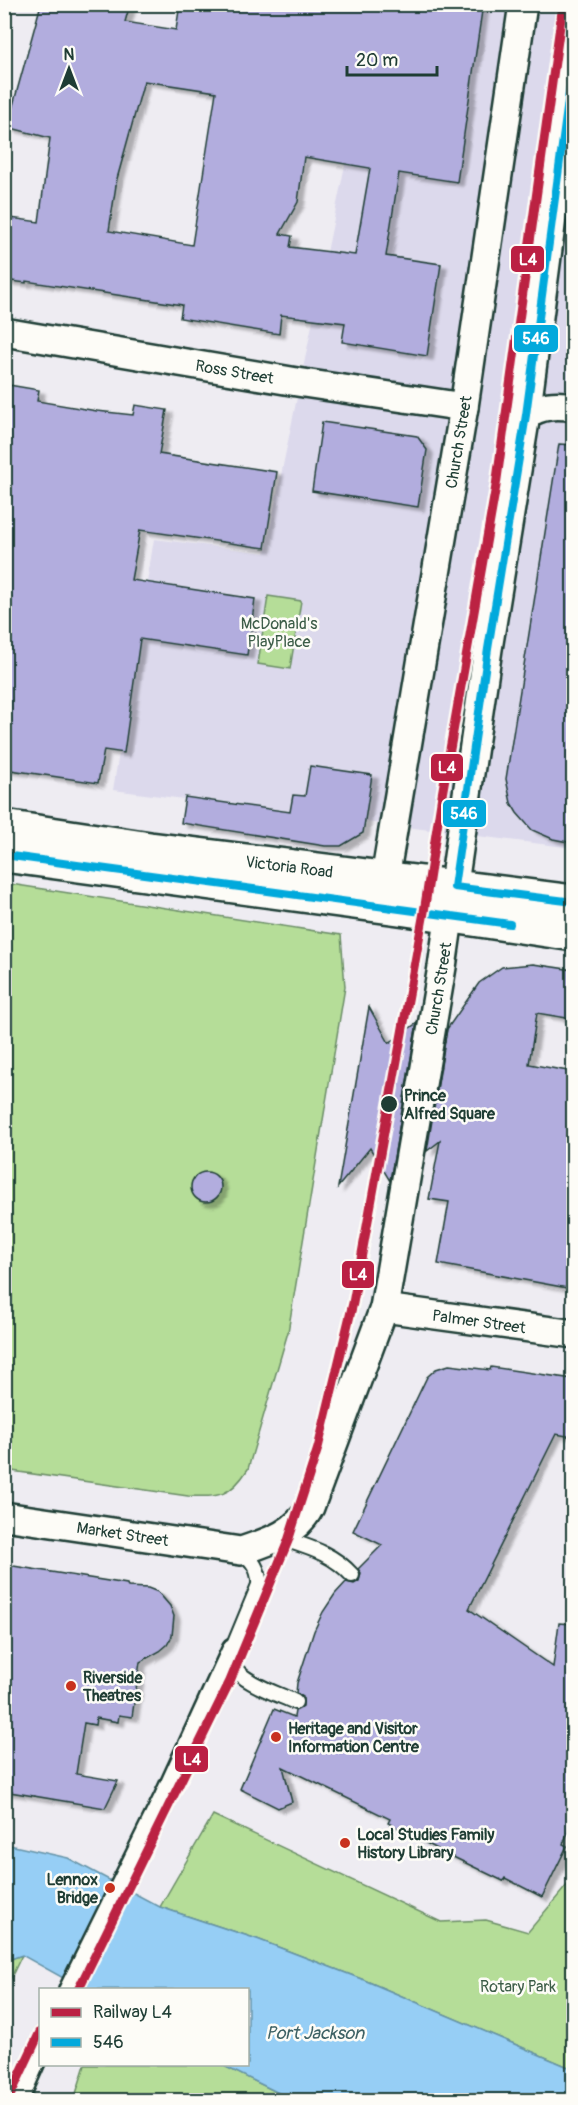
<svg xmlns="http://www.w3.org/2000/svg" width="578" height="2105" viewBox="0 0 578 2105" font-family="Pangolin,sans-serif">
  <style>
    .built { fill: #dcd9ec }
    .green { fill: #b5dd98; stroke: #6a8d66; stroke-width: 1.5 }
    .water { fill: #96cef5; stroke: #6694a8; stroke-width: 1.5 }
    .building { fill: #b2adde; stroke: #1f3d34; stroke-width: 1.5; fill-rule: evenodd; filter: url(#shadow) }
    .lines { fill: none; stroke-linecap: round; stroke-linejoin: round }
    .service-casing { stroke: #1f3d34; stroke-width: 18 }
    .pedestrian-casing { stroke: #1f3d34; stroke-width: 26 }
    .minor-casing { stroke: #1f3d34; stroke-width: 32 }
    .primary-casing { stroke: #1f3d34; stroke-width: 38 }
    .service { stroke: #fdfcf7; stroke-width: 14 }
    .pedestrian { stroke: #fdfcf7; stroke-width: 21 }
    .minor { stroke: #fdfcf7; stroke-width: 27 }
    .primary { stroke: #fdfcf7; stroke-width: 33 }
    .bus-1-casing { stroke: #fdfcf7; stroke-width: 12 }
    .bus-1 { stroke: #03a9dc; stroke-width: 8 }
    .rail-1-casing { stroke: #fdfcf7; stroke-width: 14 }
    .rail-1 { stroke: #bb2043; stroke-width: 9 }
    .stop-dot { fill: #1f3d34; stroke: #fdfcf7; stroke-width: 2 }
    .poi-dot { fill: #c8321e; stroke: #fdfcf7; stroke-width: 2 }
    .labels { text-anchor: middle; stroke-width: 5; stroke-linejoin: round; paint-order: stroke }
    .street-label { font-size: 16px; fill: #1f3d34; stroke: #fdfcf7 }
    .park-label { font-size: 16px; fill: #3d5d48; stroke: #fdfcf7 }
    .stop-label { font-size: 16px; font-weight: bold; fill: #1f3d34; stroke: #fdfcf7; text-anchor: start }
    .poi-label { font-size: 16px; font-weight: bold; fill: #1f3d34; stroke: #fdfcf7; text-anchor: start }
    .water-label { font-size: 18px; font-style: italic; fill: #3d6164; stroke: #fdfcf7 }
    .line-badge { stroke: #fdfcf7; stroke-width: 2 }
    .badge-label { font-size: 16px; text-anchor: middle; font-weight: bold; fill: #fff }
  </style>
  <defs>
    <filter id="shadow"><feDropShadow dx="6" dy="4" stdDeviation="1.5" flood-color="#0004"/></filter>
  </defs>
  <rect width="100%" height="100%" fill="#eeecf2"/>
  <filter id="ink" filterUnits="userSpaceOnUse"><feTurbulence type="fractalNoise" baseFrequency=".0167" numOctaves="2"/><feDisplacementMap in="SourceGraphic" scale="12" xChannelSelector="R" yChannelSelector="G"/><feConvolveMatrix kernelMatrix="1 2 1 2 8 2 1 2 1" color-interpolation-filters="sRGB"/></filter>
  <g filter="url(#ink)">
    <!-- built -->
    <polygon class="built" points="378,5 573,5 573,848 113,790 154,539 265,553"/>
    <!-- green -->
    <g class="green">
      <polygon points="268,596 301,601 290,669 258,664"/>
      <path d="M4,883L341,935L345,987L288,1332L248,1469C230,1497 220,1497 188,1496L5,1470Z"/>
      <polygon points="213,1815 441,1922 486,1920 528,1932 573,1878 573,2069 364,1980 257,1939 160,1907"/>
      <polygon points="22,1955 5,1990 5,1961"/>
      <polygon points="85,2065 222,2065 293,2100 74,2100"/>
    </g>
    <!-- water -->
    <polygon class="water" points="5,1844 68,1858 160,1907 257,1939 364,1980 573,2069 573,2100 293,2100 222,2065 248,2064 248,1990 83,1989 22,1955 5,1961"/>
    <!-- building -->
    <g class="building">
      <path d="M41,4H130L125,22L176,30L180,4H483L457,182L399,173L386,256L441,264L427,356L342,342L345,323L281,315L279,334L180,318L182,305L26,281V283L4,280V217L39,222L50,138L7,127ZM144,81L216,92L192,245L109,231L117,179ZM304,157L370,168L355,255L290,247L292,236L280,234L298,202Z"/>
      <polygon points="9,385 39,390 37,401 97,411 133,415 135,405 167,410 159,454 277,472 265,548 140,530 131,580 255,599 247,655 140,639 124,753 104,750 98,783 4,769 4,387 8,388"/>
      <polygon points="322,422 417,436 427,450 418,507 312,491"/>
      <polygon points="559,444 573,445 573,843 553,839 532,830 517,813 511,803 506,779"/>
      <polygon points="310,766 372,775 363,833 341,846 325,846 181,823 185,797 290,812 293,795 305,796"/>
      <polygon points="533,964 573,970 573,1019 537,1013 529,1064 573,1072 573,1289 438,1264 449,1202 429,1199 440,1141 427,1151 447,1029 479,983 502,967"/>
      <polygon points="369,1007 389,1043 417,1023 390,1181 370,1148 338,1187"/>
      <circle cx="206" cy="1187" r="15"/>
      <polygon points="449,1365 490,1370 491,1367 573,1379 573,1437 556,1434 469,1609 553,1667 559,1623 573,1624 573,1821 563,1844 567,1846 542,1897 505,1878 503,1881 447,1854 388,1823 390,1819 283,1767 292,1802 278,1808 240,1789 274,1709 294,1717 295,1711 303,1706 303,1697 296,1693 297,1683 314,1631 323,1612 335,1594 346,1582 354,1584 359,1581 361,1573 358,1569 382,1545 353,1531 427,1377 436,1369"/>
      <polygon points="7,1565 127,1584 128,1587 148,1588 158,1592 170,1606 174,1616 172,1636 167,1645 160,1651 140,1662 132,1717 119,1715 118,1722 96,1718 95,1725 84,1723 76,1774 118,1781 105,1808 4,1791 4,1580"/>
    </g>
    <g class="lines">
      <!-- service casing -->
      <g class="service-casing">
        <g id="service">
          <path d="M278,1537C307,1547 331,1552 352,1575"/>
          <path d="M241,1551C252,1559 260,1571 259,1585L235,1643C233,1650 231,1659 234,1666C240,1682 281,1695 295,1702"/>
        </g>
      </g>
      <!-- pedestrian casing -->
      <g class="pedestrian-casing">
        <g id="pedestrian">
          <polyline points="70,1990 165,1798 233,1650"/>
          <polyline points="17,2100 40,2048"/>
        </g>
      </g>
      <!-- minor casing -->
      <g class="minor-casing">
        <g id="minor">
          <path id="s1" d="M4,332L297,382L464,407"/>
          <path d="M526,415C541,405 555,404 574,407"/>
          <path id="s2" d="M385,878L464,407L523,4"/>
          <path id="s3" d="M384,1308L574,1334"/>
          <path id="s4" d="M4,1516L241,1551C268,1542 296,1534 310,1507L384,1308L442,967L488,649L526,415L574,52"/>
        </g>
      </g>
      <!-- primary casing -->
      <g class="primary-casing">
        <g id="primary">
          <path id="s5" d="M4,827L150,849L574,902"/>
          <polyline points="4,855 406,909 574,934"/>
        </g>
      </g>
      <!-- service -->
      <use href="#service" class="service"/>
      <!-- pedestrian -->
      <use href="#pedestrian" class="pedestrian"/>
      <!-- minor -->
      <use href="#minor" class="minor"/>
      <!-- primary -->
      <use href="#primary" class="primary"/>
      <!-- bus-1 casing -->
      <g class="bus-1-casing">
        <g id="bus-1">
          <polyline points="574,56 526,415 488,649 454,887 574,902"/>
          <polyline points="4,855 510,924"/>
        </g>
      </g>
      <!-- bus-1 -->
      <use href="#bus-1" class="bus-1"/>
      <!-- rail-1 casing -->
      <g class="rail-1-casing">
        <g id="rail-1">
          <polyline points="78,1990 230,1681 288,1541 318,1448 353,1303 424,912 442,795 496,486 563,4"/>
          <polyline points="8,2100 40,2032"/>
        </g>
      </g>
      <!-- rail-1 -->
      <use href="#rail-1" class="rail-1"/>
    </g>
  </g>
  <!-- markers -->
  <circle class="stop-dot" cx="389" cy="1104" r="9"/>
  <g class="poi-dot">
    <circle cx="71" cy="1686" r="6"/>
    <circle cx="276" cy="1737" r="6"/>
    <circle cx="345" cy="1843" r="6"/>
    <circle cx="110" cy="1888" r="6"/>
  </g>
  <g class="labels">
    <!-- street labels -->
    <g class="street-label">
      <text dy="6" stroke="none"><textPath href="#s1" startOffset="234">Ross Street</textPath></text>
      <text dy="6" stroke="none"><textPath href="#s2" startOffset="442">Church Street</textPath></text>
      <text dy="6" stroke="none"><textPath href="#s5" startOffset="288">Victoria Road</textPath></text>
      <text dy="6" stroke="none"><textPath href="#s4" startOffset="860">Church Street</textPath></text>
      <text dy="6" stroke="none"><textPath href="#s3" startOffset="96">Palmer Street</textPath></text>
      <text dy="6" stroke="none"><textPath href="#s4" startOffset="120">Market Street</textPath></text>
    </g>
    <!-- park labels -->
    <g class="park-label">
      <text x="279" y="629">McDonald's<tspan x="279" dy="18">PlayPlace</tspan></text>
      <text x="518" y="1992">Rotary Park</text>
    </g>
    <!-- stop labels -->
    <g class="stop-label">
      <text x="404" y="1101">Prince<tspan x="404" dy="18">Alfred Square</tspan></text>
    </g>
    <!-- poi labels -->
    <g class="poi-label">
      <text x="83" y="1683">Riverside<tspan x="83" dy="18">Theatres</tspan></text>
      <text x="288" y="1734">Heritage and Visitor<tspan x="288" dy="18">Information Centre</tspan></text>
      <text x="357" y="1840">Local Studies Family<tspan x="357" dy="18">History Library</tspan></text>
      <text x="98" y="1885" text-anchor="end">Lennox<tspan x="98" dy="18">Bridge</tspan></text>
    </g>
    <!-- water labels -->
    <g class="water-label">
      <text x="315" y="2039">Port Jackson</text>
    </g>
  </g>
  <g class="line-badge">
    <rect x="510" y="245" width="35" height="28" rx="6" fill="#bb2043"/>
    <rect x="513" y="324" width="46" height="29" rx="6" fill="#03a9dc"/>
    <rect x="430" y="753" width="34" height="29" rx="6" fill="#bb2043"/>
    <rect x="442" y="799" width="45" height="29" rx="6" fill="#03a9dc"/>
    <rect x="341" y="1260" width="34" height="29" rx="6" fill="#bb2043"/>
    <rect x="174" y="1745" width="35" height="28" rx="6" fill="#bb2043"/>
  </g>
  <g class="badge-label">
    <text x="528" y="265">L4</text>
    <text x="536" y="344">546</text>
    <text x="447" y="773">L4</text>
    <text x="464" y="819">546</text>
    <text x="358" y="1280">L4</text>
    <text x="192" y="1765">L4</text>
  </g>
  <!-- margin -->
  <rect width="578" height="2105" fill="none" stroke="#fdfcf7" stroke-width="24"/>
  <rect x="12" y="12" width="554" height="2081" fill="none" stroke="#1f3d34" stroke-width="2" filter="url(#ink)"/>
  <!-- legend -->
  <rect x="39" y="1988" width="210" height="78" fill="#fdfcf7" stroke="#a4b0a9" stroke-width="1.5"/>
  <rect x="51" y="2008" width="30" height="9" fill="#bb2043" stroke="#a4b0a9" stroke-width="1.5"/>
  <text x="93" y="2018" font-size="18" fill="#1f3d34">Railway L4</text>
  <rect x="51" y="2038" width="30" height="9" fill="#03a9dc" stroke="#a4b0a9" stroke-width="1.5"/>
  <text x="93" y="2048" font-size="18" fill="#1f3d34">546</text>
  <!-- north arrow -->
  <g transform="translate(69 69)" stroke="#fdfcf7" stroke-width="4.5" paint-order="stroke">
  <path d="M0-4.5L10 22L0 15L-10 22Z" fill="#1f3d34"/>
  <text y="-9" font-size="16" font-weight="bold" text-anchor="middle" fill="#1f3d34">N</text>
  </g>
  <!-- scale -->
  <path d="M347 66v9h90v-9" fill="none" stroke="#1f3d34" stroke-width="3"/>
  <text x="356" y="66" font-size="18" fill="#1f3d34" stroke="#fdfcf7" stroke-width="4.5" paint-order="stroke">20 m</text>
</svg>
